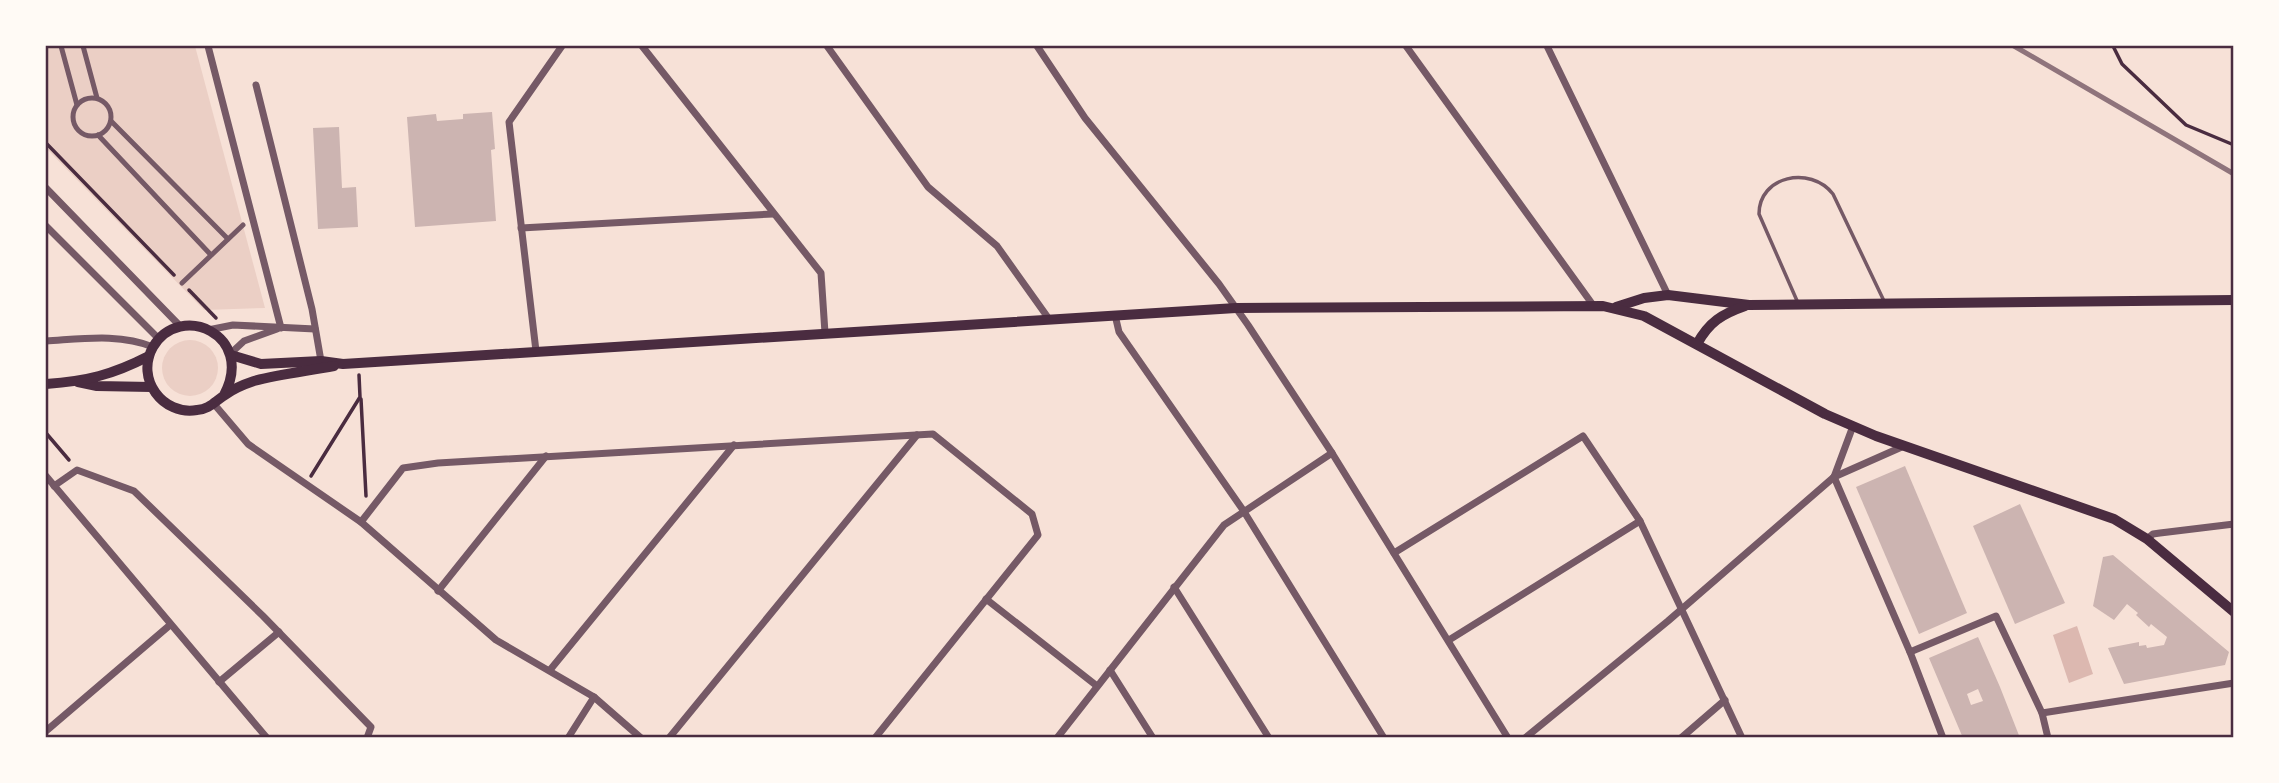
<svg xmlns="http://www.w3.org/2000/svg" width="2279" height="783" viewBox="0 0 2279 783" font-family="'Titillium Web',sans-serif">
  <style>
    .green { fill: #ebcfc5 }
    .water { fill: #dcb8b0 }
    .building { fill: #ccb4b1; fill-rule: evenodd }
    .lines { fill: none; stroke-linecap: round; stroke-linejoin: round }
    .path { stroke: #4a2c40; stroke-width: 3.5 }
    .service { stroke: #755966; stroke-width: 3.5 }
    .pedestrian { stroke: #755966; stroke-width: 5 }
    .minor { stroke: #755966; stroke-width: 7 }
    .secondary { stroke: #4a2c40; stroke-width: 10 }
    .rail { stroke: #8f747c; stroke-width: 5 }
    .neatline { fill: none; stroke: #4a2c40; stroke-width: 2.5 }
  </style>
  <rect width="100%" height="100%" fill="#f7e1d7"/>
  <!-- green -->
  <g class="green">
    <polygon points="46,46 195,46 265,308 204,310 46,148"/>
    <circle cx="190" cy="368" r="28"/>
  </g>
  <!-- water -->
  <polygon class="water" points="2077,626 2093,674 2069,683 2053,635"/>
  <!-- building -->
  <g class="building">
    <polygon points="492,112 495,149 491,150 496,221 415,227 407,117 436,114 437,121 463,119 463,114"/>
    <polygon points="339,127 342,188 356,187 358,227 318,229 313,128"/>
    <polygon points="1905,466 1967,613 1919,634 1856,487"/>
    <polygon points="2020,504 2065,603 2015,624 1973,526"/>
    <polygon points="2113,555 2229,652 2225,665 2124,684 2108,648 2139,642 2139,646 2146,645 2147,648 2164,645 2167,637 2151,624 2149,627 2136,615 2138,613 2127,604 2114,620 2093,606 2103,557"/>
    <path d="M1978,637L2000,687L2020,738H1963L1929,658ZM1978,689L1983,701L1971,705L1967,694Z"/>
  </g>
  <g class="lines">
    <!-- path -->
    <g class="path">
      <polyline points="2113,46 2122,64 2186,125 2234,145"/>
      <polyline points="46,143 174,275"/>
      <polyline points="189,290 216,318"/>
      <polyline points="361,399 366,496"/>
      <polyline points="46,433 69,460"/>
      <polyline points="311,476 360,397 359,375"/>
    </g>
    <!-- service -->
    <path class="service" d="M1798,303L1759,214C1759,176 1810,165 1833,194L1884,301"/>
    <!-- pedestrian -->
    <g class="pedestrian">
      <polyline points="61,46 77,105"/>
      <polyline points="83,46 97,98"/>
      <circle cx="92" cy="117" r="19"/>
      <polyline points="111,121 228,239"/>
      <polyline points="98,135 211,255"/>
      <polyline points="182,283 243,225"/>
    </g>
    <!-- minor -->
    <g class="minor">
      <polyline points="208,46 281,328"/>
      <polyline points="642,46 821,273 825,333"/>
      <polyline points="827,46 928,187 997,246 1049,319"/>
      <polyline points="1037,46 1085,118 1219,284 1248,325 1332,453 1508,738"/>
      <polyline points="1406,46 1593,305"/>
      <polyline points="1547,46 1668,295"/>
      <polyline points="256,85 312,309 321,361"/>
      <polyline points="46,188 181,327"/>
      <polyline points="46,226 159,339"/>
      <polyline points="521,228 773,214"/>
      <polyline points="1115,315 1119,332 1243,510 1384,738"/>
      <polyline points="208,330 233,325 315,329"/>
      <path d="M46,341C81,339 120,333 153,347"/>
      <polyline points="536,351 509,122 562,46"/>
      <polyline points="230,354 244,341 277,329"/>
      <polyline points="214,404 248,444 361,522 496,640 594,697 641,738"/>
      <polyline points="46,476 267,738"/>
      <polyline points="1834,477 1910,652 1943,738"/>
      <polyline points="1834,477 1853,426"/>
      <polyline points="54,486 77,470 134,491 263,616 371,727 367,738"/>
      <polyline points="361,522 403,468 438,463 933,434 1032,514 1038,535 875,738"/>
      <polyline points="2147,539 2153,534 2160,533 2234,524"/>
      <polyline points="1394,553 1583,436 1640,521 1742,738"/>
      <polyline points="1174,587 1269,738"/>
      <polyline points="438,591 546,456"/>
      <polyline points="986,599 1097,686"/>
      <polyline points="1449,640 1640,521"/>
      <polyline points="1910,652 1996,616 2042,713 2048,738"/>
      <polyline points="550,670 734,445"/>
      <polyline points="1110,670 1153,738"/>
      <polyline points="219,682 279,632"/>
      <polyline points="2042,713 2234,683"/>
      <polyline points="46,731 170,625"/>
      <polyline points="568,738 594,697"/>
      <polyline points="669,738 917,435"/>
      <polyline points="1057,738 1224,525 1332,453"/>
      <polyline points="1525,738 1668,621 1834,477 1904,446"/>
      <polyline points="1681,738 1725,700"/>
    </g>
    <!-- secondary -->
    <g class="secondary">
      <polyline points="1616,307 1644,298 1668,295 1749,305 2234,300"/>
      <path d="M1697,344C1709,322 1722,314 1745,306"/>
      <polyline points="231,355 261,364 321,361 343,364 1236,308 1603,306 1644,316 1825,414 1876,436 2114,519 2147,539 2234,612"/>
      <polyline points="78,382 97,386 151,387"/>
      <path d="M46,384C87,381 112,375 149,356"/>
      <path d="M224,395C256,335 180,301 153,347C135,379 163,416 197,410C210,409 215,401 225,395C233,389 245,384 254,381C280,374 308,371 334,366"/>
    </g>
    <!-- rail -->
    <polyline class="rail" points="2014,46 2234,174"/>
  </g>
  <!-- border -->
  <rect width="2279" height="783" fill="none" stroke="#fffaf5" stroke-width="94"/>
  <rect x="47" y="47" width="2185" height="689" class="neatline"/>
</svg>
